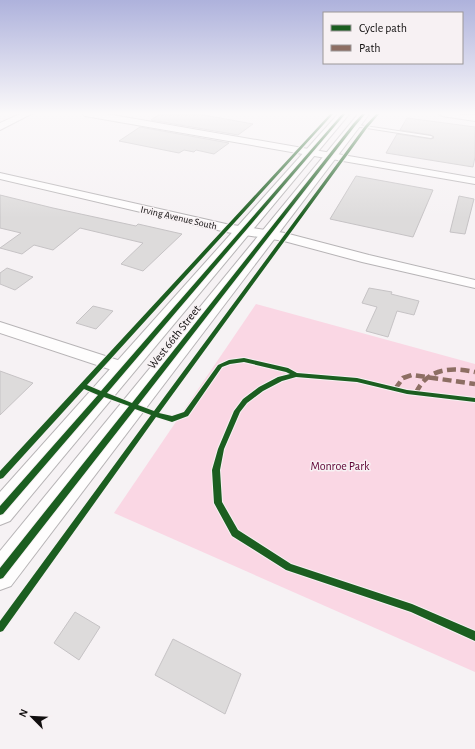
<svg xmlns="http://www.w3.org/2000/svg" width="475" height="749" viewBox="0 0 475 749" font-family="'Alegreya Sans',sans-serif">
  <style>
    .green { fill: #fad7e4 }
    .building { fill: #dddbdb; stroke: #c6c3c5 }
    .lines { fill: none; stroke-linecap: round; stroke-linejoin: round }
    .lane-casing { stroke: #b7b4b6; stroke-width: 2 }
    .street-casing { stroke: #b7b4b6; stroke-width: 2 }
    .secondary-casing { stroke: #b7b4b6; stroke-width: 2 }
    .lane { fill: #fefdfd; fill-rule: evenodd }
    .street { fill: #fefdfd; fill-rule: evenodd }
    .secondary { fill: #fefdfd; fill-rule: evenodd }
    .quiet { stroke: #8d6e63; stroke-width: 4.5; stroke-dasharray: 9 4.5; stroke-linecap: butt }
    .cycleway-casing { stroke: #f7f1f3; stroke-width: 2 }
    .cycleway { fill: #1b5e20; fill-rule: evenodd }
    .labels { text-anchor: middle; stroke-width: 3; stroke-linejoin: round; paint-order: stroke }
    .far-street-label { font-size: 10px; fill: #110f0f; stroke: #f7f1f3 }
    .street-label { font-size: 12px; fill: #110f0f; stroke: #f7f1f3 }
    .park-label { font-size: 12px; fill: #5c0032; stroke: #f7f1f3 }
  </style>
  <rect width="100%" height="100%" fill="#f6f2f4"/>
  <!-- green -->
  <polygon class="green" points="256,304 475,364 475,672 114,513"/>
  <!-- building -->
  <g class="building">
    <polygon points="161,113 193,113 253,124 238,135 151,120"/>
    <polygon points="407,118 475,127 475,157 473,167 386,153 397,134 431,139 434,138 431,135 400,130"/>
    <polygon points="140,127 229,143 214,154 196,150 194,152 184,150 179,153 119,141"/>
    <polygon points="356,176 433,190 413,237 330,219"/>
    <polygon points="0,195 53,208 136,226 138,224 182,234 143,271 121,264 143,243 80,228 53,250 34,245 22,254 0,248 21,233 0,228"/>
    <polygon points="459,196 474,199 465,234 450,232"/>
    <polygon points="7,268 33,277 15,290 0,284 0,273"/>
    <polygon points="369,288 392,292 391,294 419,301 414,315 397,311 388,337 366,331 377,307 362,303"/>
    <polygon points="93,306 113,311 96,329 76,323"/>
    <polygon points="0,371 33,383 0,415"/>
    <polygon points="75,612 100,627 79,660 54,643"/>
    <polygon points="173,639 241,674 225,714 155,675"/>
  </g>
  <g class="lines">
    <!-- lane casing -->
    <g class="lane-casing">
      <polygon id="lane" points="352,124 431,136 433,137 431,138 354,126"/>
    </g>
    <!-- street casing -->
    <g class="street-casing">
      <g id="street">
        <polygon points="22,113 33,113 0,130 0,123"/>
        <polygon points="81,113 101,113 475,178 475,184 85,116"/>
        <polygon points="438,113 475,115 475,121 442,116"/>
        <polygon points="0,173 226,224 285,233 369,255 475,280 475,288 362,262 284,241 226,232 0,179"/>
        <polygon points="0,322 130,364 133,368 130,372 124,374 0,333"/>
      </g>
    </g>
    <!-- secondary casing -->
    <g class="secondary-casing">
      <g id="secondary">
        <polygon points="339,113 350,113 10,521 0,525 0,492"/>
        <polygon points="359,113 370,113 11,586 0,590 0,551"/>
      </g>
    </g>
    <!-- lane -->
    <use href="#lane" class="lane"/>
    <!-- street -->
    <use href="#street" class="street"/>
    <!-- secondary -->
    <use href="#secondary" class="secondary"/>
    <!-- quiet -->
    <g class="quiet">
      <polyline points="395,389 403,378 412,375 475,384"/>
      <path d="M416,393C427,368 451,367 475,372"/>
    </g>
    <!-- cycleway casing -->
    <g class="cycleway-casing">
      <polygon id="cycleway" points="331,113 334,113 87,385 101,391 343,113 346,113 107,393 132,403 353,124 363,113 366,113 355,126 138,405 154,411 365,126 377,113 380,113 367,128 159,413 172,416 184,412 218,365 229,360 244,358 288,368 297,373 357,378 407,390 475,398 475,402 407,394 357,382 296,377 282,381 263,391 247,403 240,412 224,449 220,470 222,502 238,530 291,564 412,604 475,631 475,641 411,612 286,570 232,536 214,503 212,470 218,449 234,411 243,399 259,387 278,377 290,374 286,372 244,362 230,364 222,367 188,416 172,422 156,417 3,631 0,632 0,621 151,415 135,409 3,578 0,579 0,568 129,406 104,397 3,514 0,515 0,506 98,395 84,389 3,478 0,479 0,471"/>
    </g>
    <!-- cycleway -->
    <use href="#cycleway" class="cycleway"/>
  </g>
  <!-- sky -->
  <linearGradient id="sky" x2="0" y2="1"><stop stop-color="#aeb2dc"/><stop offset="0.52" stop-color="#fbf9fa"/><stop offset="1" stop-color="#fbf9fa" stop-opacity="0"/></linearGradient>
  <rect width="475" height="218" fill="url(#sky)"/>
  <g class="labels">
    <!-- far-street labels -->
    <g class="far-street-label">
      <text transform="translate(179 217) rotate(13)" y="4">Irving Avenue South</text>
    </g>
    <!-- street labels -->
    <g class="street-label">
      <text transform="translate(174 337) rotate(-52)" y="4">West 66th Street</text>
    </g>
    <!-- park labels -->
    <g class="park-label">
      <text x="340" y="470">Monroe Park</text>
    </g>
  </g>
  <!-- legend -->
  <rect x="323" y="12" width="140" height="52" fill="#f7f1f3" stroke="#9b9798"/>
  <rect x="331" y="25" width="20" height="6" fill="#1b5e20" stroke="#9b9798"/>
  <text x="359" y="32" font-size="12" fill="#110f0f">Cycle path</text>
  <rect x="331" y="45" width="20" height="6" fill="#8d6e63" stroke="#9b9798"/>
  <text x="359" y="52" font-size="12" fill="#110f0f">Path</text>
  <!-- north arrow -->
  <g transform="translate(32 717) rotate(294)" stroke="#f7f1f3" stroke-width="3" paint-order="stroke">
  <path d="M0-3L7 15L0 10L-7 15Z" fill="#110f0f"/>
  <text y="-6" font-size="11" font-weight="bold" text-anchor="middle" fill="#110f0f">N</text>
  </g>
</svg>
